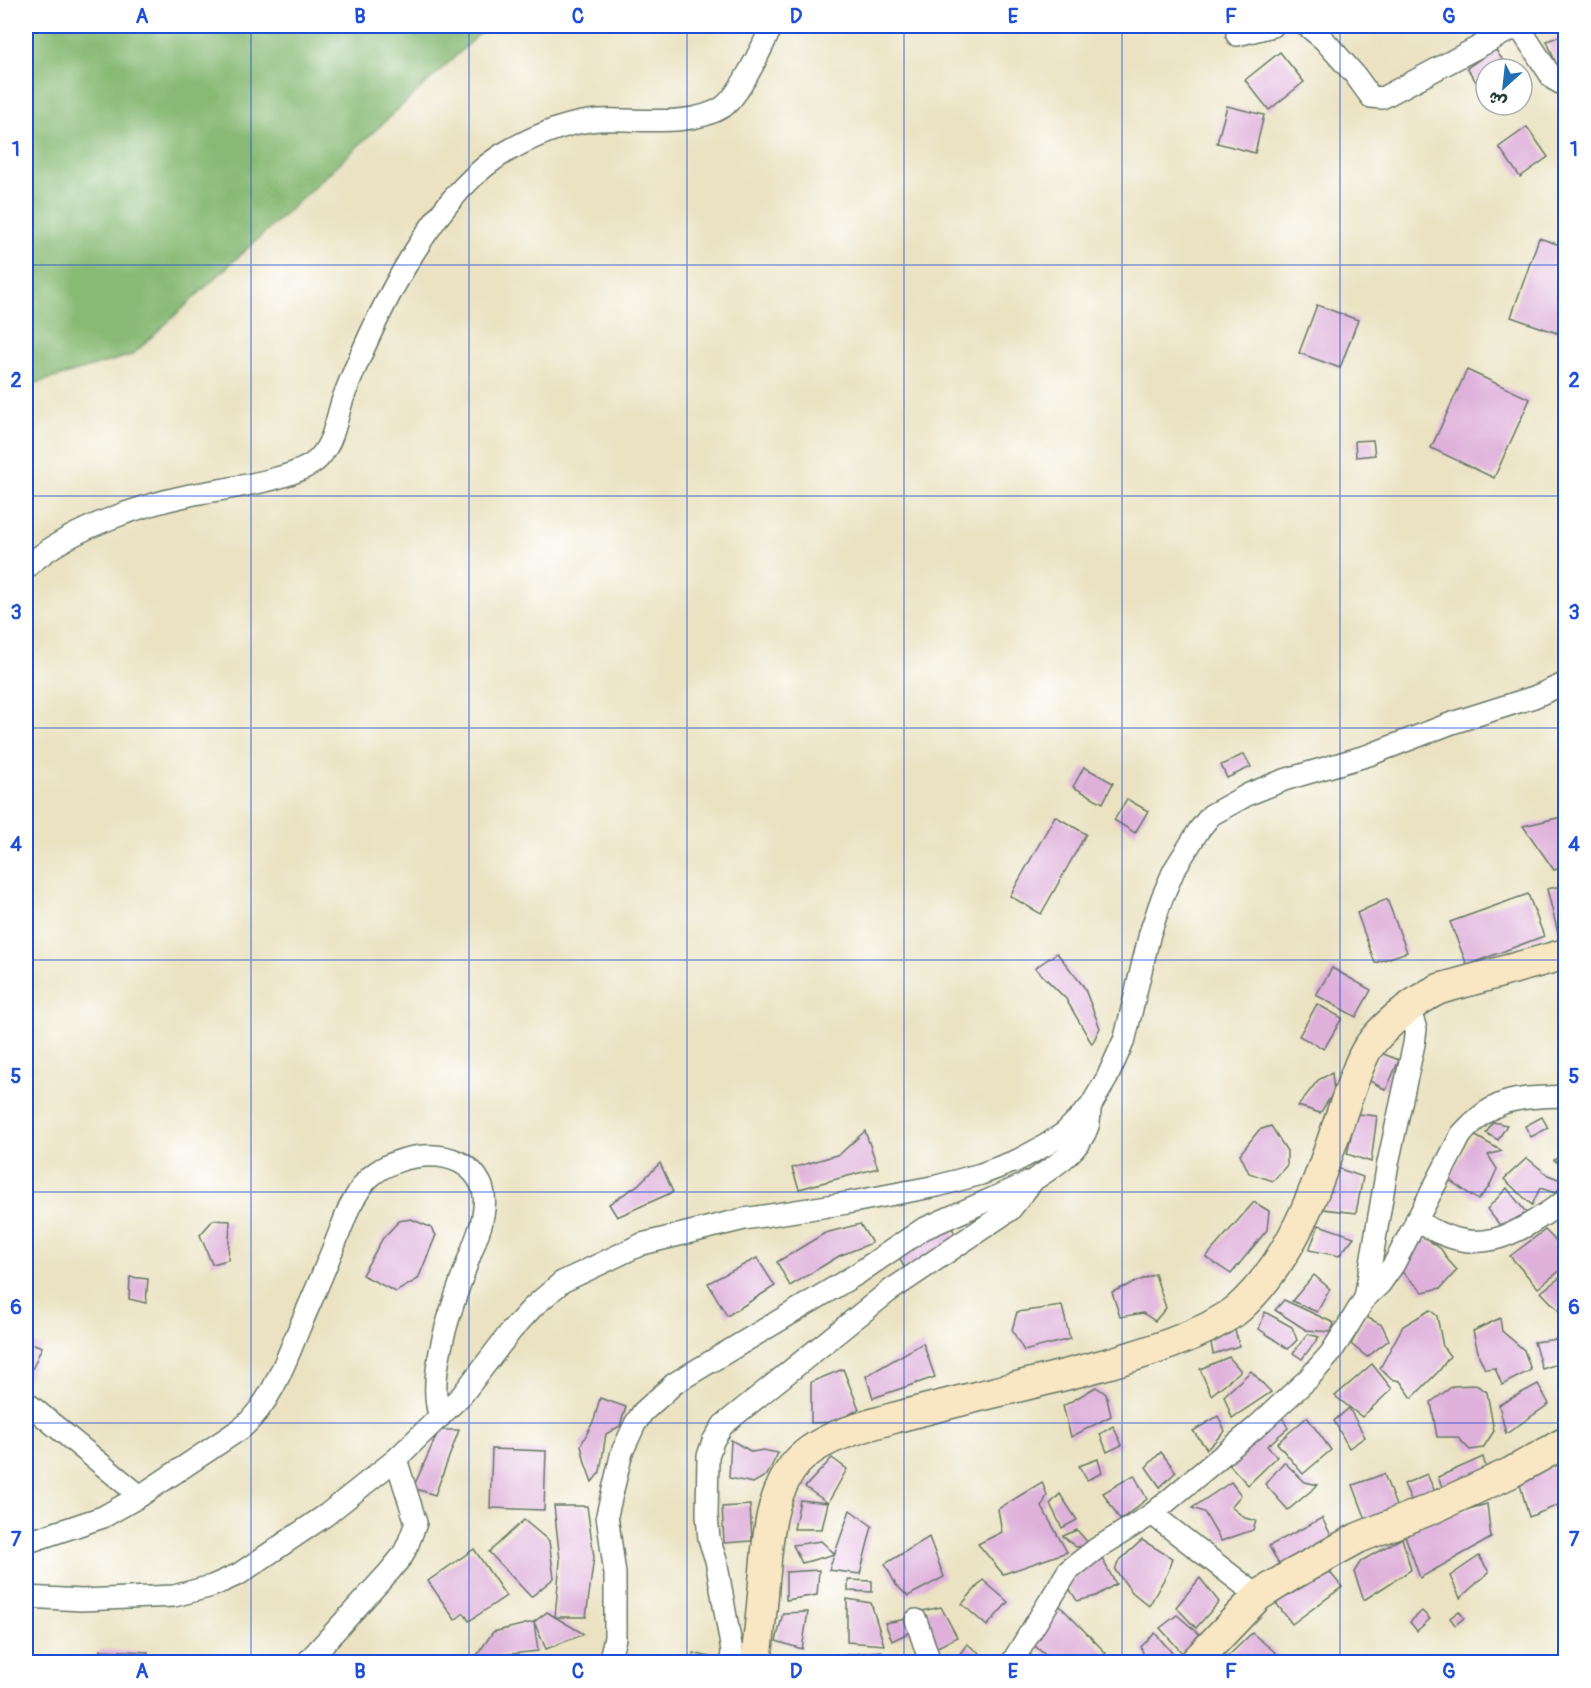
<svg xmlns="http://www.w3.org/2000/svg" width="1591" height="1688" viewBox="0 0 1591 1688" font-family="Pangolin,'Playpen Sans Arabic',sans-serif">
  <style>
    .forest { fill: #88ba74; stroke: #547c54; stroke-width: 1.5 }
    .building { fill: #deb0da }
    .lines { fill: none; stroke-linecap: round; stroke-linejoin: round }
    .street-casing { stroke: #667765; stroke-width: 24 }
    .secondary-casing { stroke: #667765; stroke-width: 33 }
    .street { stroke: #fff; stroke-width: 21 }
    .secondary { stroke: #f9e7c3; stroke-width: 30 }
    .grid { fill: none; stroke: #1d4ed8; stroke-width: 1.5; stroke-opacity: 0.55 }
    .neatline { fill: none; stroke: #1d4ed8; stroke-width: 2 }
    .grid-label { font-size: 20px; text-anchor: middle; font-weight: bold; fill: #1d4ed8 }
  </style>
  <rect width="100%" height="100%" fill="#fff"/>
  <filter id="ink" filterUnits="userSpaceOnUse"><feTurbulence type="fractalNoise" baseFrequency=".0167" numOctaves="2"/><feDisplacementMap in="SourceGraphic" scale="12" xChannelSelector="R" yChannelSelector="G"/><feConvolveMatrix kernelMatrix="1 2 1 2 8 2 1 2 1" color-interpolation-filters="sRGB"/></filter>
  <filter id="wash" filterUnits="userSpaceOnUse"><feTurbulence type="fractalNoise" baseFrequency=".008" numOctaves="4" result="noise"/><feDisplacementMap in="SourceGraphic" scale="24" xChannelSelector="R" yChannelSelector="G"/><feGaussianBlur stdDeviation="1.35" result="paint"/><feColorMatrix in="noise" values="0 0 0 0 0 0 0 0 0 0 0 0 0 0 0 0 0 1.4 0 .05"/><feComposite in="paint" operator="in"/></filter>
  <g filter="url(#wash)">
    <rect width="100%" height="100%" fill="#eae2c1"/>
    <!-- forest -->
    <polygon class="forest" points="26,26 488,26 132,355 26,386"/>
    <g id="blocks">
      <!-- building -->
      <g class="building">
        <polygon points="1566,34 1566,72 1560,74 1547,41"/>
        <polygon points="1495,49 1509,69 1486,69 1486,97 1467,68"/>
        <polygon points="1280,52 1304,82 1269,110 1245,80"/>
        <polygon points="1227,106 1264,115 1255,153 1217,143"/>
        <polygon points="1527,127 1548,157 1520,177 1499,147"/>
        <polygon points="1539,238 1566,247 1566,308 1557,333 1511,317"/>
        <polygon points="1317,305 1358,320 1340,368 1299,353"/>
        <polygon points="1467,370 1530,399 1494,478 1431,448"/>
        <polygon points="1373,440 1375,455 1356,457 1355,441"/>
        <polygon points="1244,754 1251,767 1227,778 1221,765"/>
        <polygon points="1084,767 1113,783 1103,803 1073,787"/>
        <polygon points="1127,799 1148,811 1135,833 1114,820"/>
        <polygon points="1055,816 1086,834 1041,914 1010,896"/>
        <polygon points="1566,816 1566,866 1554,870 1523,826"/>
        <polygon points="1566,885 1566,940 1560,941 1547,889"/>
        <polygon points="1528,894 1544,936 1467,965 1450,922"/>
        <polygon points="1387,899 1407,952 1375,963 1357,913"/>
        <polygon points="1057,953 1084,987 1100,1028 1092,1044 1066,999 1035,968"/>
        <polygon points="1332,968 1371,990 1356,1017 1316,995"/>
        <polygon points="1317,1004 1342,1018 1324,1049 1299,1036"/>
        <polygon points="1381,1053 1399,1060 1386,1090 1368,1080"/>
        <polygon points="1332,1073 1334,1092 1320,1113 1298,1106 1318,1080"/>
        <polygon points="1356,1114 1377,1116 1371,1162 1347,1154"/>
        <polygon points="1542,1117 1548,1128 1531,1137 1525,1126"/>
        <polygon points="1493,1122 1507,1125 1498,1140 1486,1133"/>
        <polygon points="1271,1126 1287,1151 1287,1165 1273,1181 1249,1173 1240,1154 1259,1130"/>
        <polygon points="865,1131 878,1168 799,1189 792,1168 840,1154"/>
        <polygon points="1474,1135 1502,1151 1488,1155 1497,1169 1489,1187 1478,1200 1448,1179"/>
        <polygon points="1563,1154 1566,1155 1566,1169 1554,1160"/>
        <polygon points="1527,1158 1548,1175 1566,1182 1555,1193 1540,1188 1532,1205 1504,1179"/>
        <polygon points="660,1163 673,1192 617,1217 609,1204 638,1185"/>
        <polygon points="1337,1168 1363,1177 1356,1213 1323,1209"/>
        <polygon points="1507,1188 1528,1215 1503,1229 1487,1209"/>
        <polygon points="1254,1202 1269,1211 1267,1230 1231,1274 1206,1257"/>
        <polygon points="1563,1210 1566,1211 1566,1231 1555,1225"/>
        <polygon points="411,1219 430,1227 436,1235 418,1279 396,1292 362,1275 383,1238 399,1221"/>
        <polygon points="213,1220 230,1221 228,1260 212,1264 200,1235"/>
        <polygon points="860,1224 872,1243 839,1256 790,1286 777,1262 825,1233"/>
        <polygon points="1319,1225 1354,1237 1339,1256 1309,1250"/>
        <polygon points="951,1226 959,1241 905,1269 897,1253"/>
        <polygon points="1545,1230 1566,1251 1566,1266 1538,1288 1510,1256"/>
        <polygon points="1418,1233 1441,1249 1448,1260 1457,1270 1441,1288 1423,1292 1401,1271"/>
        <polygon points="757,1258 775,1286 727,1316 708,1283"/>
        <polygon points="1566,1273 1566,1309 1560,1312 1541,1292"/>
        <polygon points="1155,1274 1166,1308 1155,1321 1143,1313 1120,1317 1112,1292"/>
        <polygon points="1314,1275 1330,1289 1317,1312 1292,1301"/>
        <polygon points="130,1277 148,1279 146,1303 129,1299"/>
        <polygon points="1284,1300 1334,1323 1331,1332 1306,1330 1275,1310"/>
        <polygon points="1062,1306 1070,1339 1024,1351 1012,1330 1017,1312"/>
        <polygon points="1430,1310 1437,1316 1443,1347 1450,1356 1439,1371 1412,1398 1400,1381 1391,1379 1380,1368 1403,1326"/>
        <polygon points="1265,1312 1292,1327 1297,1340 1288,1349 1259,1329"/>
        <polygon points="1366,1317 1382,1325 1389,1340 1367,1357 1351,1344"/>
        <polygon points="1500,1318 1502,1331 1524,1350 1531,1370 1502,1385 1495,1368 1485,1369 1479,1356 1473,1331"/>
        <polygon points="1234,1326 1239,1346 1213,1354 1210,1337"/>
        <polygon points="1308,1334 1319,1337 1302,1359 1293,1353"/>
        <polygon points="1558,1339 1563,1362 1542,1369 1534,1342"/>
        <polygon points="26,1341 42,1347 26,1383"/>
        <polygon points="923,1343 935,1377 873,1398 866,1376"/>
        <polygon points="1229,1357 1241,1371 1211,1395 1200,1369"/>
        <polygon points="1372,1364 1392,1389 1362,1417 1335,1396"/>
        <polygon points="843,1369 859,1409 836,1422 811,1423 811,1382"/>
        <polygon points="1251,1371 1271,1392 1232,1418 1224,1396"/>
        <polygon points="1538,1384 1549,1404 1506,1434 1499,1405"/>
        <polygon points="1476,1385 1487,1392 1494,1431 1483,1448 1470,1450 1457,1437 1437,1437 1431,1402 1453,1386"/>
        <polygon points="1096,1387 1106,1394 1111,1416 1071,1437 1063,1406"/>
        <polygon points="600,1398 626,1407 620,1426 606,1434 600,1472 592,1482 585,1463 581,1445 594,1420"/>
        <polygon points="1349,1408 1365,1437 1349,1448 1334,1421"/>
        <polygon points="1279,1412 1288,1428 1267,1446 1277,1457 1248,1485 1224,1459"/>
        <polygon points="1218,1416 1225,1431 1207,1449 1193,1431"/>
        <polygon points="1307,1417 1331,1450 1303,1474 1277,1443"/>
        <polygon points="1113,1426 1122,1445 1107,1452 1100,1434"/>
        <polygon points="439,1430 459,1430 435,1495 413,1488"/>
        <polygon points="731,1440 752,1452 763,1450 778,1453 767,1475 753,1483 729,1478"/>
        <polygon points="492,1449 546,1451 544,1510 490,1508"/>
        <polygon points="1161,1452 1176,1472 1160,1487 1146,1467"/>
        <polygon points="1483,1457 1489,1478 1445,1494 1438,1477"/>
        <polygon points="832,1458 847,1469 828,1503 805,1487"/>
        <polygon points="1098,1459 1102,1473 1087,1480 1079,1466"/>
        <polygon points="1566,1461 1566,1502 1529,1517 1519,1481"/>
        <polygon points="1284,1462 1305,1482 1318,1485 1288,1510 1265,1484"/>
        <polygon points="1384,1474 1398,1511 1367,1522 1353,1485"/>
        <polygon points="1427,1474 1436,1494 1413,1504 1404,1484"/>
        <polygon points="1134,1475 1147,1499 1120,1520 1103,1493"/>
        <polygon points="1042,1482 1047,1495 1042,1507 1067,1552 1003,1574 978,1544 1002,1532 998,1509"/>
        <polygon points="1231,1482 1241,1495 1231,1507 1245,1518 1256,1521 1253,1530 1221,1541 1204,1512 1192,1508"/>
        <polygon points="1060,1494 1077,1520 1062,1528 1050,1504"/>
        <polygon points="800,1500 828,1503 822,1529 794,1529"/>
        <polygon points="1487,1504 1491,1538 1420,1578 1402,1527"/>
        <polygon points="750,1505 752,1541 724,1543 722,1507"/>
        <polygon points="554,1506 587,1506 594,1557 586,1617 555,1617 560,1561"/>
        <polygon points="850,1510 872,1526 860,1574 829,1570"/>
        <polygon points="1322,1518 1335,1543 1282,1570 1269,1546"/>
        <polygon points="524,1520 549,1541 554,1578 531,1597 489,1552"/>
        <polygon points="1077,1530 1090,1545 1076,1547 1063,1536"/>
        <polygon points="929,1537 944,1577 908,1596 896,1585 885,1564"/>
        <polygon points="1402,1538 1411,1570 1364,1600 1354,1572 1361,1561"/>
        <polygon points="1142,1540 1172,1558 1168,1572 1149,1606 1132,1592 1115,1570 1118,1562"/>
        <polygon points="821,1541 835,1554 802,1563 793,1545"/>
        <polygon points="474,1549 506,1596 469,1621 464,1613 455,1620 428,1581"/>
        <polygon points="1100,1555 1116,1584 1096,1596 1077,1601 1067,1585"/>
        <polygon points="1479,1556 1489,1572 1460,1598 1450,1576"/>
        <polygon points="819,1570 817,1595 786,1600 786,1572"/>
        <polygon points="1329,1571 1342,1587 1292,1624 1276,1603"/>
        <polygon points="1200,1578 1219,1602 1196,1628 1176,1607"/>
        <polygon points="848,1580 872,1581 872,1592 848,1591"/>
        <polygon points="983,1580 1008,1602 987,1626 962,1604"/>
        <polygon points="847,1599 871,1603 884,1645 847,1642"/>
        <polygon points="1058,1604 1106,1653 1096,1662 1053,1662 1034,1645"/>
        <polygon points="941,1607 957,1637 934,1649 917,1612"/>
        <polygon points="1422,1611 1430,1619 1417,1631 1410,1622"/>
        <polygon points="1459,1611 1464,1618 1455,1625 1450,1618"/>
        <polygon points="547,1612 555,1617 584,1634 546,1649 534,1622"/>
        <polygon points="808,1612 802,1649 776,1641 783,1613"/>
        <polygon points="1177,1615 1204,1638 1184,1655 1160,1628"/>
        <polygon points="912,1618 914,1630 892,1641 885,1623"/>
        <polygon points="534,1622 538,1651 475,1658 493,1632"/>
        <polygon points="1155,1633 1179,1661 1177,1662 1146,1662 1141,1647"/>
        <polygon points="1252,1633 1287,1662 1222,1662"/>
        <polygon points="967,1644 992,1662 954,1662"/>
        <polygon points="100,1650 148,1652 144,1662 94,1662"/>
        <polygon points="881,1651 867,1662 844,1662 846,1655"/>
        <polygon points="1028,1652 1038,1662 1021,1662"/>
        <polygon points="693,1653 714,1658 713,1662 691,1662"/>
        <polygon points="773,1654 804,1661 804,1662 771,1662"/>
      </g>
    </g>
  </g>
  <g filter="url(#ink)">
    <use href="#blocks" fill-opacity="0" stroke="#667765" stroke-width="1.5"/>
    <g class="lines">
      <!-- street casing -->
      <g class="street-casing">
        <g id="street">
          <polyline points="1307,26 1324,40 1355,75 1371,97 1382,98 1514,28 1523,33 1553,79 1560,83 1566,84"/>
          <polyline points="1237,35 1273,26"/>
          <path d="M26,568C64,531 137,506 190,495C221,489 299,480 319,458C336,439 336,415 345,393C376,315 436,187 513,148C539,134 569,122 599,120C636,118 690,128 723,107C741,94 762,47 772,26"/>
          <path d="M1416,1220C1478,1261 1512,1237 1566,1200"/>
          <path d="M1365,1298L1380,1284L1394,1264L1461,1135C1495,1096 1517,1098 1566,1096"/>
          <polyline points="26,1402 140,1496"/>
          <polyline points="1152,1514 1258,1596"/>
          <path d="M31,1541L103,1517L140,1496L242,1428C272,1402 286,1360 301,1324C318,1286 334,1247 349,1208C355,1198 361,1185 370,1177C398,1152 461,1143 481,1184C487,1197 484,1212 481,1225C465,1272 422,1370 440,1417"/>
          <polyline points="26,1597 82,1600 174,1596 212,1586 239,1574 326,1515 396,1459 462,1395 511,1331 533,1307 562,1282 642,1244 744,1219 847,1203 937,1186 981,1174 1018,1160 1046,1145 1064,1133 1090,1107 1107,1078 1125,1038 1150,933 1162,898 1174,870 1199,830 1211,815 1249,794 1284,780 1369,755 1452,723 1534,697 1566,683"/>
          <polyline points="916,1620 930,1662"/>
          <polyline points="307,1662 389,1572 403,1555 408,1544 416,1523 396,1459"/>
          <path d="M609,1662L615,1638V1574L607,1515L622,1452L635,1424L643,1412L675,1383L857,1274L923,1229L1032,1181C1052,1168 1080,1151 1088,1126C1090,1120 1090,1113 1090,1107"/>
          <polyline points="731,1662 732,1651 716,1560 709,1539 707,1515 708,1456 713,1441 723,1425 888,1292 1010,1210 1032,1182"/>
          <polyline points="1012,1662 1068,1571 1096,1549 1152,1514 1255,1428 1308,1379 1330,1354 1345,1331 1365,1298 1388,1163 1414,1044 1416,1029 1409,1008"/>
        </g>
      </g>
      <!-- secondary casing -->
      <g class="secondary-casing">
        <g id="secondary">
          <path d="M756,1662C759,1636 762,1609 764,1582C768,1542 768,1505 790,1471C811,1439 856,1429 890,1419C959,1400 1029,1385 1099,1366C1136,1356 1172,1345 1207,1328C1218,1322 1230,1316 1239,1308C1308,1245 1326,1149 1359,1066C1362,1059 1365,1051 1370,1045C1385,1024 1416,1000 1439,989L1566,954"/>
          <polyline points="1195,1662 1258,1596 1293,1574 1358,1538 1431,1509 1510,1473 1566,1442"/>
        </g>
      </g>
      <!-- street -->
      <use href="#street" class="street"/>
      <!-- secondary -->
      <use href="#secondary" class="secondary"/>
    </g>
  </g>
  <!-- grid -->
  <path class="grid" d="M251,26V1662M469,26V1662M687,26V1662M904,26V1662M1122,26V1662M1340,26V1662M26,265H1566M26,496H1566M26,728H1566M26,960H1566M26,1192H1566M26,1423H1566"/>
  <!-- margin -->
  <rect width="1591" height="1688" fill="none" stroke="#fff" stroke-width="66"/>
  <!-- north arrow -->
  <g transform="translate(1504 87) rotate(207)"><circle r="28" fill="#ffffff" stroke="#a5b1ae" stroke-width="1.5"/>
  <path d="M0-4.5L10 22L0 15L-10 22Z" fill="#1f6fb2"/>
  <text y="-9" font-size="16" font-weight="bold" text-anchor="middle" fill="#1f3d34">ش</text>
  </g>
  <rect x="33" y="33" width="1525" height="1622" class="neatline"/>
  <g class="grid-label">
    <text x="142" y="23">A</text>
    <text x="360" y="23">B</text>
    <text x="578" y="23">C</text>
    <text x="796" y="23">D</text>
    <text x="1013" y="23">E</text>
    <text x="1231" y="23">F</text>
    <text x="1449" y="23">G</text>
    <text x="16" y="156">1</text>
    <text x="1574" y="156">1</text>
    <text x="16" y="387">2</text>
    <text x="1574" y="387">2</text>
    <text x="16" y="619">3</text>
    <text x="1574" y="619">3</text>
    <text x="16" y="851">4</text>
    <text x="1574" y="851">4</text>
    <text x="16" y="1083">5</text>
    <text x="1574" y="1083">5</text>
    <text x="16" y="1314">6</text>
    <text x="1574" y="1314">6</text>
    <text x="16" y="1546">7</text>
    <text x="1574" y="1546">7</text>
    <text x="142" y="1678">A</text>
    <text x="360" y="1678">B</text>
    <text x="578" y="1678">C</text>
    <text x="796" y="1678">D</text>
    <text x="1013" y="1678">E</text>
    <text x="1231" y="1678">F</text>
    <text x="1449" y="1678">G</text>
  </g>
</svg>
